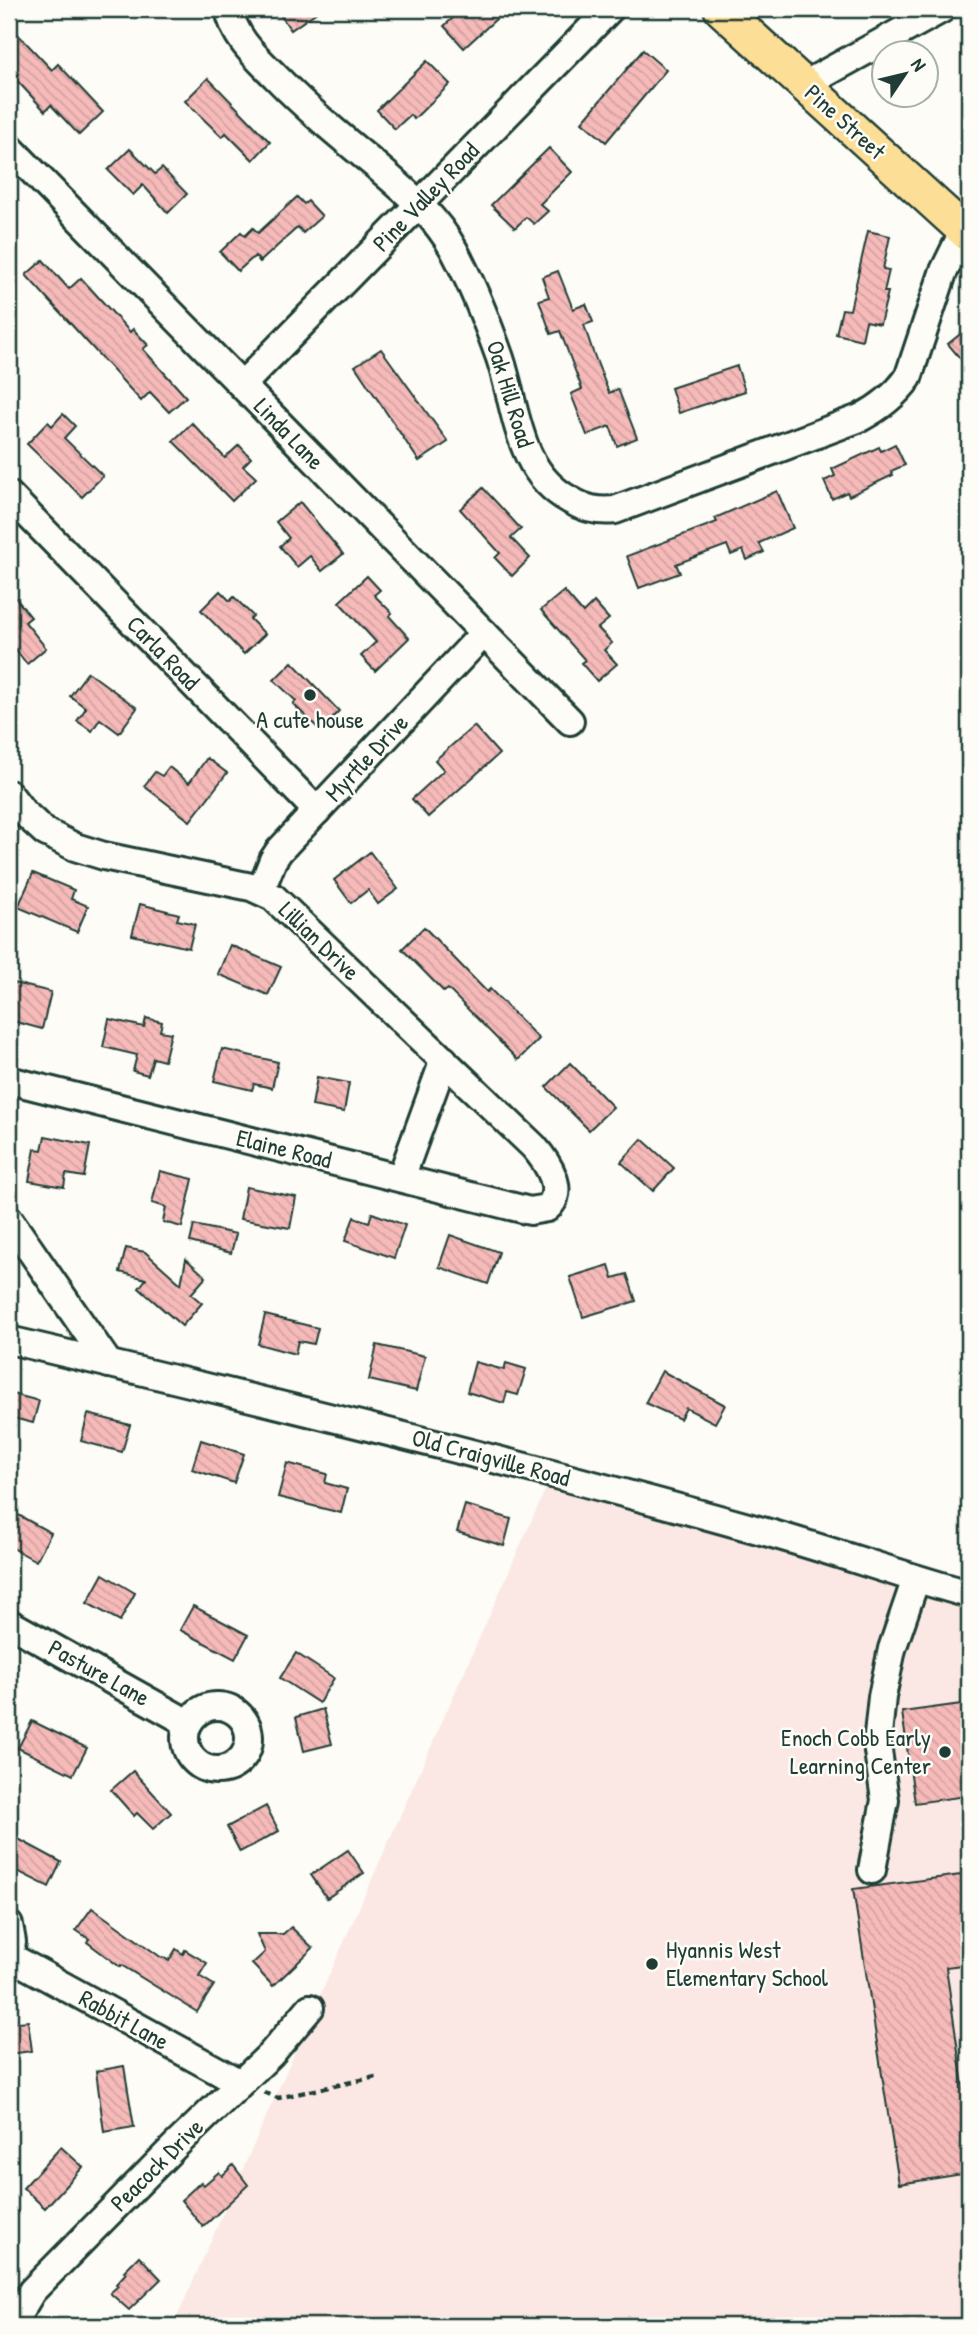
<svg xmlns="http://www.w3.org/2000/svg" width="978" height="2335" viewBox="0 0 978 2335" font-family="'Patrick Hand',sans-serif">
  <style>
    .built { fill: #fbe8e4 }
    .building { fill: url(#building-back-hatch); stroke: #1f3d34; stroke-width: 2 }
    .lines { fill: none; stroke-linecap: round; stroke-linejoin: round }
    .minor-casing { stroke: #1f3d34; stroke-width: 32 }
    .major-casing { stroke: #1f3d34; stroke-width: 38 }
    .path { stroke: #1f3d34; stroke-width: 4.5; stroke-dasharray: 7 5; stroke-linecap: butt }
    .minor { stroke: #fdfcf7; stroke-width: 26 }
    .major { stroke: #fdde96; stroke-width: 33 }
    .poi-dot { fill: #1f3d34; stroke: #fdfcf7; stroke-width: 2.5 }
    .labels { text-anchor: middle; stroke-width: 5; stroke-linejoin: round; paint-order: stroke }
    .street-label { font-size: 24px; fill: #1f3d34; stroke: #fdfcf7 }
    .poi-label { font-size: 24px; fill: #1f3d34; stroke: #fdfcf7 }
  </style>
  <defs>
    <pattern id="building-back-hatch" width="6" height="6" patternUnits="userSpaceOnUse" patternTransform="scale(1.75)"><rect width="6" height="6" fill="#f6bab9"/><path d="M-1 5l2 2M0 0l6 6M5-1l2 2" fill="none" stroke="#d2a1a0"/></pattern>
  </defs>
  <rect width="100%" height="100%" fill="#fdfcf7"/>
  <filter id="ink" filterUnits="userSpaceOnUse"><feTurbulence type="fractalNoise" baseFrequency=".0143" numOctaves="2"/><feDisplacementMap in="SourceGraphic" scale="14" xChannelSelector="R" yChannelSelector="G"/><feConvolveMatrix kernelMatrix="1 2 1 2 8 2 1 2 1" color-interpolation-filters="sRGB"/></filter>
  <g filter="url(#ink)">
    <!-- built -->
    <polygon class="built" points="546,1488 969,1602 969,2326 173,2326"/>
    <!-- building -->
    <g class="building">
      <polygon points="276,9 321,9 291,30"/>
      <polygon points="463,9 507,9 464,48 444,26"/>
      <polygon points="9,25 52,70 58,64 103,112 79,135 51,105 45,111 9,72"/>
      <polygon points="643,50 666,70 606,142 582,122"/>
      <polygon points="427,61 450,84 414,119 410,115 395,129 377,110"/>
      <polygon points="208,78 270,142 253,160 226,133 222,137 185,101"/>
      <polygon points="549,148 572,172 540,204 548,211 534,224 526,217 515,228 491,205"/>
      <polygon points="130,149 155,174 162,168 187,194 168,213 143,185 133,195 108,170"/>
      <polygon points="297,197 304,204 308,201 322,216 303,233 298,227 260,262 255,256 238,271 220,252 241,232 245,236 253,228 258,233"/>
      <polygon points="868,231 890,236 883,269 889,270 884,292 888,292 880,324 866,321 862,340 836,334 842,309 850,310"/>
      <polygon points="43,260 69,289 81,278 130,332 133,329 148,345 143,349 186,397 169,412 150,392 141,401 26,275"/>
      <polygon points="558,271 573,309 586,304 593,322 584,325 593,352 609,393 618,389 637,438 617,446 610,426 587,435 571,394 582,389 560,331 551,334 539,300 549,297 542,277"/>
      <polygon points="969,327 969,369 948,344"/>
      <polygon points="381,349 448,442 419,461 355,366"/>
      <polygon points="737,366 745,391 679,413 671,388"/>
      <polygon points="63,414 75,426 64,438 103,476 82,497 27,444 48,422 52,426"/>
      <polygon points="192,423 225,458 239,445 251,458 243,466 256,478 232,501 173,441"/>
      <polygon points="895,444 905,465 891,471 893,475 849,496 847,492 832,499 824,481 835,476 832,469 879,447 881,451"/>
      <polygon points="483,488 521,529 511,538 530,558 512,576 495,558 500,553 460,509"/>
      <polygon points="777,491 793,528 759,543 764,552 747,560 743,550 731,555 727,545 676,564 680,573 639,588 627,556 717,522 715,518"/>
      <polygon points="300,502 343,554 322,571 310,556 297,567 280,546 289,538 276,522"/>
      <polygon points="367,576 380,590 374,595 392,613 389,616 409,638 375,671 361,656 376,642 339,602"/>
      <polygon points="9,590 31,617 25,622 46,648 27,664 9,641"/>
      <polygon points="220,591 230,601 234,597 253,616 250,619 265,634 244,654 201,610"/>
      <polygon points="564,591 583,613 594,602 609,619 598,628 612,643 604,650 617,664 597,681 581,663 585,660 541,610"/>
      <polygon points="292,662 339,711 320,730 293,704 296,701 274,680"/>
      <polygon points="88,672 137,708 119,733 100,719 92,731 77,721 86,708 70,696"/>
      <polygon points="474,726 499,754 428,817 412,799 444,770 435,760"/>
      <polygon points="207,758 227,773 190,821 144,786 155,772 162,776 169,767 189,783"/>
      <polygon points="370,852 398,889 378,904 368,890 351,903 334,880"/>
      <polygon points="33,873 74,890 71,899 88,906 77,932 18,907"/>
      <polygon points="140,904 179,914 177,920 195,924 189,948 132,935"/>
      <polygon points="424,927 487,992 490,989 539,1039 518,1060 448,989 444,992 402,949"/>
      <polygon points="230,945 281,967 268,995 218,974"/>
      <polygon points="14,983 51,992 42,1029 9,1020 9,1003"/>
      <polygon points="146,1018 162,1022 160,1031 171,1033 164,1061 153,1058 148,1075 133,1071 137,1055 103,1047 109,1019 144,1027"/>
      <polygon points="222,1049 278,1062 272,1088 254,1084 252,1090 214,1081"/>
      <polygon points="570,1063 613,1107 589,1130 546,1087"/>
      <polygon points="317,1077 349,1083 344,1112 312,1106"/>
      <polygon points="45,1136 90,1145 84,1177 66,1174 64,1187 29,1181 35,1149 42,1150"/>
      <polygon points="642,1139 674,1168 653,1191 621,1162"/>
      <polygon points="160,1171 193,1179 182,1227 163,1222 166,1207 152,1203"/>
      <polygon points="246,1187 296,1197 290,1228 240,1219"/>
      <polygon points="372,1213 405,1225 394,1258 345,1241 354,1217 369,1222"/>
      <polygon points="194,1225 236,1234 231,1253 190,1242"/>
      <polygon points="450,1235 499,1252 488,1284 439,1267"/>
      <polygon points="126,1248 145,1252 181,1284 186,1259 206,1277 191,1294 202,1303 182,1326 139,1288 146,1279 120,1272"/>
      <polygon points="609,1265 613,1278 627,1274 636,1301 583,1317 570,1277"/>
      <polygon points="265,1315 318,1328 314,1344 298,1341 295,1354 258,1344"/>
      <polygon points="377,1345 425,1356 416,1391 369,1380"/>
      <polygon points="475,1362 504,1370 506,1363 526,1369 518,1395 507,1392 504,1403 467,1392"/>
      <polygon points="662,1371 725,1405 715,1423 686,1408 680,1419 645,1403"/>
      <polygon points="9,1393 39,1401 33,1423 9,1417"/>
      <polygon points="88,1414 130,1425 122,1452 81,1441"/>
      <polygon points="201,1440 244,1454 234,1483 192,1469"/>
      <polygon points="287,1463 327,1474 325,1483 347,1489 341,1513 278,1497"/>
      <polygon points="465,1505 511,1519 504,1546 457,1532"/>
      <polygon points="9,1510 51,1533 36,1561 9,1546"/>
      <polygon points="103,1574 135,1593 120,1621 87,1603"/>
      <polygon points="193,1606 248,1635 235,1659 180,1630"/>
      <polygon points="296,1653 334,1678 319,1703 280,1678"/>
      <polygon points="969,1703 969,1786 965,1786 967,1796 915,1803 902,1712"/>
      <polygon points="323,1709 332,1744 304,1751 296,1717"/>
      <polygon points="32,1721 87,1748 73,1775 18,1748"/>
      <polygon points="133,1771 171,1813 153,1829 137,1813 134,1816 111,1790"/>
      <polygon points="266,1806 279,1831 240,1852 227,1827"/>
      <polygon points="9,1834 61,1862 49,1887 9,1867"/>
      <polygon points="348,1850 364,1873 327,1898 311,1875"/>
      <polygon points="969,1874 969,1964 946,1967 969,2128 969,2173 899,2184 853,1889"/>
      <polygon points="92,1908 162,1958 163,1957 169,1961 176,1949 183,1954 185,1950 207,1963 199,1976 214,1985 197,2012 121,1965 120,1967 87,1942 89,1939 76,1930"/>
      <polygon points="291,1927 313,1948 273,1986 252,1964 265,1952 257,1934 283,1934"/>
      <polygon points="28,2021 32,2051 9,2054 9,2023"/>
      <polygon points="124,2066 134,2127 104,2132 96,2071"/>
      <polygon points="61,2147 83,2167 45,2208 23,2188"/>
      <polygon points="233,2165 248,2185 203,2227 181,2200 201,2182 204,2185 219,2172 222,2176"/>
      <polygon points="139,2256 161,2279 129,2310 110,2293 118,2286 116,2284 126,2273 124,2271"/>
    </g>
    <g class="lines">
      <!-- minor casing -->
      <g class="minor-casing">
        <g id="minor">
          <path d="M229,9C234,38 256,57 276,77C307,109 341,137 375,165C405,191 435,215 454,250C472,284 487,321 500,358C517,409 517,471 570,500C585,509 598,512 615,510L860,418C879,408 895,396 908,378L943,273L964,230"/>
          <polyline points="804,85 942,9"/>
          <polyline points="9,147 570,721"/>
          <polyline points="242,385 610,9"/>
          <polyline points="9,495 317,811"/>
          <path d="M9,794L22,811L45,832L75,847L104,856L251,887L273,897L534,1147C547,1162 567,1191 547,1208L530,1211L9,1080"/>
          <polyline points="261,890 273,860 279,851 484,633"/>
          <polyline points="401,1178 444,1060"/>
          <polyline points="9,1219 109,1364"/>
          <path d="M9,1340C261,1399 512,1461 762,1531C831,1550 900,1575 969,1594"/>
          <polyline points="9,1623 188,1723"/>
          <circle cx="217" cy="1738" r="32"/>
          <polyline points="872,1870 885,1800 877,1744 882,1697 892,1649 916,1579"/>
          <polyline points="9,1925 12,1942 9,1953"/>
          <polyline points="9,1956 240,2083"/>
          <polyline points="11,2326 32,2291 175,2146 271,2054 310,2008"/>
        </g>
      </g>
      <!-- major casing -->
      <g class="major-casing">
        <polyline id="major" points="721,9 969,235"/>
      </g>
      <!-- path -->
      <polyline class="path" points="264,2092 278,2098 380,2076"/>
      <!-- minor -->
      <use href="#minor" class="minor"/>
      <!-- major -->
      <use href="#major" class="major"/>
    </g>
  </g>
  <!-- markers -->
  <g class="poi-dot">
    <circle cx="310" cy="695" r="7"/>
    <circle cx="945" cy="1752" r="7"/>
    <circle cx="652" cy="1964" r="7"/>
  </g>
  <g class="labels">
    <!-- street labels -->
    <g class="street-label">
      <text transform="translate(845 122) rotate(42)" y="8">Pine Street</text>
      <text transform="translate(426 197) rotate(-46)" y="8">Pine Valley Road</text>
      <text transform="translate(510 394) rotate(73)" y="8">Oak Hill Road</text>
      <text transform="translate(289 434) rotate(46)" y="8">Linda Lane</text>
      <text transform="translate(163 653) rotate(46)" y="8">Carla Road</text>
      <text transform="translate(367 758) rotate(-47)" y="8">Myrtle Drive</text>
      <text transform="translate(319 941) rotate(44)" y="8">Lillian Drive</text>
      <text transform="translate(284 1149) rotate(14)" y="8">Elaine Road</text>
      <text transform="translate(491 1458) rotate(15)" y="8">Old Craigville Road</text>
      <text transform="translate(99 1673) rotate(29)" y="8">Pasture Lane</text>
      <text transform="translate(124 2020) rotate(29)" y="8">Rabbit Lane</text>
      <text transform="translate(157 2165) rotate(-45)" y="8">Peacock Drive</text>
    </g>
    <!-- poi labels -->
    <g class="poi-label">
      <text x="310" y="728">A cute house</text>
      <text x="931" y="1746" text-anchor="end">Enoch Cobb Early<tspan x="931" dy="28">Learning Center</tspan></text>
      <text x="666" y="1958" text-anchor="start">Hyannis West<tspan x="666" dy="28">Elementary School</tspan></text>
    </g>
  </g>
  <!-- margin -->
  <rect width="978" height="2335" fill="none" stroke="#fdfcf7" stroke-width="35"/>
  <rect x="18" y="18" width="943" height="2300" fill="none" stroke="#1f3d34" stroke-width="2.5" filter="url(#ink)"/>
  <!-- north arrow -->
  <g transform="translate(905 74) rotate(55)"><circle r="33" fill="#fdfcf7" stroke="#a4b0a9" stroke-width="2"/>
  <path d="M0-5L12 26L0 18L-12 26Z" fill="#1f3d34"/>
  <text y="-10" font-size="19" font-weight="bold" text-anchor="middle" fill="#1f3d34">N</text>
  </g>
</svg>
